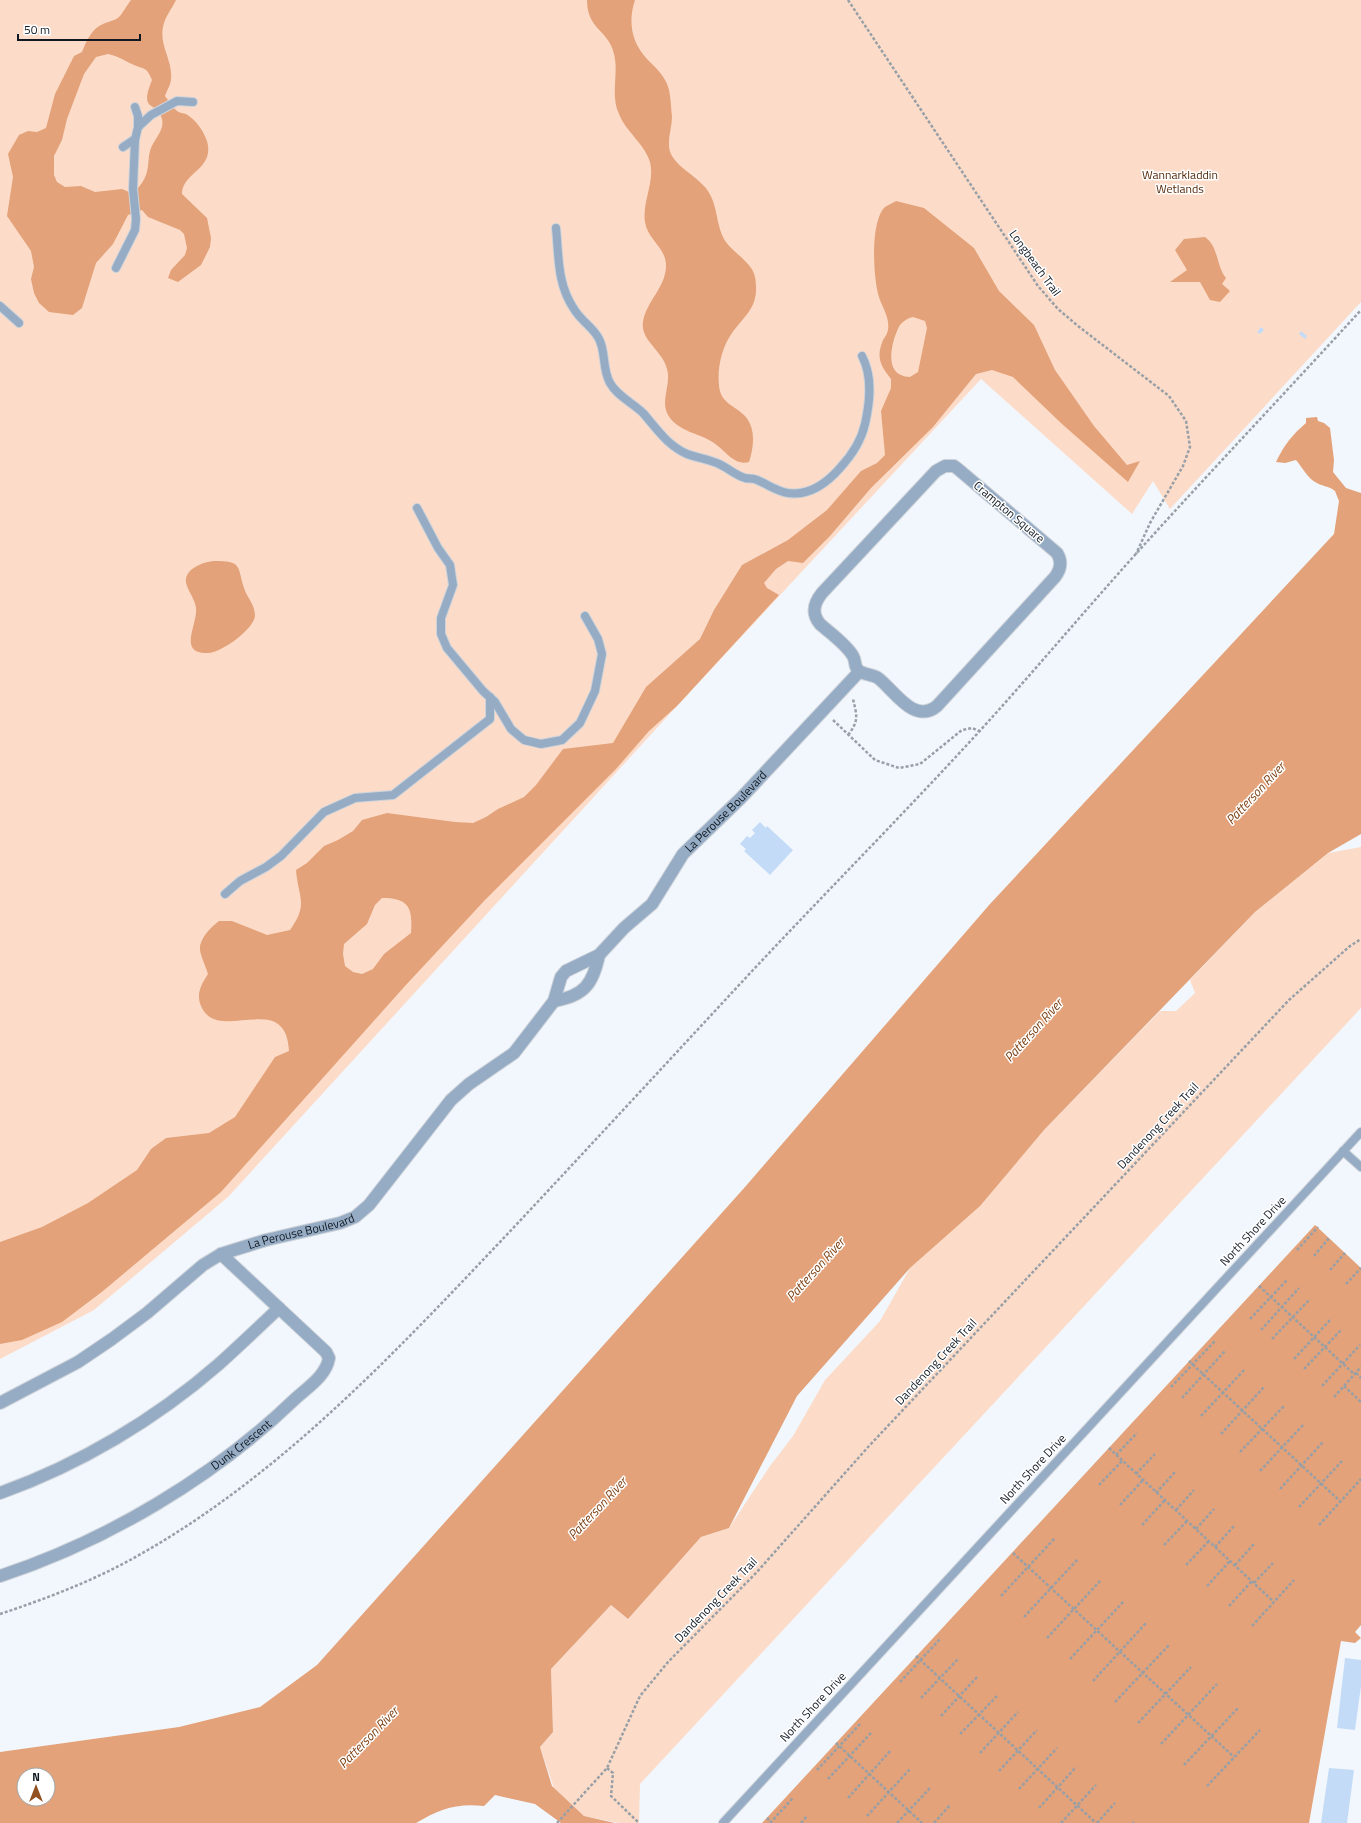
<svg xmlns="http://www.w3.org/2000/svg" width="1361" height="1823" viewBox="0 0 1361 1823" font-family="'Titillium Web',sans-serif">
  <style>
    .green { fill: #fcdcc9 }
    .water { fill: #e3a279; fill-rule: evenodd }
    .building { fill: #c3dbf6 }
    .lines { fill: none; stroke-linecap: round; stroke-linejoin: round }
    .lane-casing { stroke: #ced3da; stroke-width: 10 }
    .street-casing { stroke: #ced3da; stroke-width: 14 }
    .path { stroke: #989fa6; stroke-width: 2.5; stroke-dasharray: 3 2; stroke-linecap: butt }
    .lane { stroke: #96acc4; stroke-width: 8 }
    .street { stroke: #96acc4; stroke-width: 12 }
    .labels { text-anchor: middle; stroke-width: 3; stroke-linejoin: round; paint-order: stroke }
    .park-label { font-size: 12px; fill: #542a0b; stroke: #fff }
    .street-label { font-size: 12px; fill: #101922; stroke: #fff }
    .water-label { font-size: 13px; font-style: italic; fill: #7d4114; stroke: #fff }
  </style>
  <rect width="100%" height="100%" fill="#f2f7fd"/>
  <!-- green -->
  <g class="green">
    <polygon points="0,0 1361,0 1361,302 1170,509 1153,481 1132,514 981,379 677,706 228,1197 94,1310 0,1359"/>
    <polygon points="1361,847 1361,1008 640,1784 639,1823 619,1823 584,1816 554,1788 540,1747 553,1732 551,1669 611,1605 628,1619 701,1537 729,1528 770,1466 793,1436 825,1380 880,1321 910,1268 980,1205 1044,1130 1160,1011 1176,1011 1195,993 1190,980 1255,912 1328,853"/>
  </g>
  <!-- water -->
  <g class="water">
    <path d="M131,0H176C172,9 165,16 163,27C159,45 173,61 171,79C171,84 167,90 165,96C169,101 172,107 177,111C180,113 183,113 186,114C196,120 203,130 207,141C215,170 182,172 182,194L207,218L211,238L210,247L201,265L178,282L168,278L171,270L185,255L187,248L184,234L180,230L148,217L142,210L128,215L113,244L96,263L82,308L73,315L49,312L39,303L34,293L31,279L34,267L31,251L7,216L13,177L8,154L19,135L28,131L37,132L46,128L55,94L74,56L82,52C86,42 91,29 103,24C109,21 115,21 120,16C124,11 127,5 131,0ZM108,54C118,56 125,61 134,65C145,70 146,66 152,80C138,114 158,100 162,119C165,131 153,140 150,151C148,158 149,167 146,175C144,181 140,186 136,190L129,192L122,189L95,192L81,186L65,187L57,182L54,175V156L62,140L67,119L84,74L96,57Z"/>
    <path d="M587,0H635C628,21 631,42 647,59C656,68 666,77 669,90C671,99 671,109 672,117C672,130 665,144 672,156C679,168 694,175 703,185C718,200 715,220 723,237C730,252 752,261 755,277C760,306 747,313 732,333C722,347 717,368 719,385C720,403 734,405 745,416C756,428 754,447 749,462C734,466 726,451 714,443C700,433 682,433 670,418C658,402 672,386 667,369C663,351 640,340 643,322C646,302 665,288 666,267C667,248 647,239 645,222C642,202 655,182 650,162C644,143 626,132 619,114C610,95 619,74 614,54C609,30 587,30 587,0Z"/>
    <path d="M896,201L924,208L974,248L999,291L1034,325L1055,370L1094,426L1127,465L1140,461L1128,482L1062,424L1013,377L992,370L976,374L933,427L871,488L830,536L803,563L788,561L776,569L764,583L767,588L779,595L677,706L649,731L616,769L485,900L405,986L221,1192L103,1291L62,1322L22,1340L0,1344V1242L42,1227L88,1203L137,1170L151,1149L166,1138L209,1133L235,1117L275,1057L289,1051C288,1039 286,1028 275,1022C253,1012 213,1035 201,1006C196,994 201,985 208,974C206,967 201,957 200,950C199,939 211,927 219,921H232L267,935L290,930C309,904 298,897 296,870L307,863L324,846L338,840L353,831L362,820L387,813L455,822L473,823L486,817L498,809L524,797L536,785L563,749L613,743L646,687L700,639L714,610L742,565L788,540L827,510L861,471L877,463L885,455L881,411L891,388V379C880,365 876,357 883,340C885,337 888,333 888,329C890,318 882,307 879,297C873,278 870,221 885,207C888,205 893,203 896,201ZM913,317L925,321L927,328L918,372L910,377C907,377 903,376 901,375C884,368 893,337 900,325C903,321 908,318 913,317ZM382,898C409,898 413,908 411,933L384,954L373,969L362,974L353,972L345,966L343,954L344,944L367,924L375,905Z"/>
    <path d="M1205,237C1219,247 1216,266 1226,278L1222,284L1230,291L1220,302L1210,300L1200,282H1170L1187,270L1175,250L1184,239Z"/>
    <path d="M1317,417L1318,421L1324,423L1330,428L1334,460L1333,472L1346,488L1361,493V834L1328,853L1255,912L1044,1130L980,1206L910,1268L797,1396L729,1528L701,1537L628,1619L611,1605L551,1669L553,1732L540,1747L552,1786L584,1816L615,1823H561L535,1804L495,1795L484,1806C456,1803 440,1809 416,1823H0V1752L179,1727L260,1707L317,1665L745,1187L990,904L1334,534L1339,501L1335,491C1329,486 1321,486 1315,482C1307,477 1302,467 1296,460L1285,463L1276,462C1284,445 1293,434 1306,423V418ZM24,1775H48V1799H24Z"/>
    <path d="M214,561C242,561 237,565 244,588C247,598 255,604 255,616C254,629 221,653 208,653C177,654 198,624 196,608C195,600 190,594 187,586C181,570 202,562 214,561Z"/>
    <polygon points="1315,1225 1361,1268 1361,1625 1355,1632 1361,1638 1355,1643 1341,1641 1309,1823 762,1823"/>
  </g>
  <!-- building -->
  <g class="building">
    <polygon points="1261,327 1264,330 1260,334 1257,332"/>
    <polygon points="1301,331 1307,336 1305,339 1299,334"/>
    <polygon points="760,822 766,828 767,826 793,850 770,875 744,851 746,849 740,844 747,836 750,838 755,833 752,830"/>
    <polygon points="1345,1658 1361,1660 1361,1686 1355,1730 1337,1728"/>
    <polygon points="1329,1768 1354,1770 1347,1823 1321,1823"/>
  </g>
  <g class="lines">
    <!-- lane casing -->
    <g class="lane-casing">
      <g id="lane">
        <polyline points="135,107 138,116 138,127"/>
        <polyline points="123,147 135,139"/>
        <path d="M556,228C559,257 557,284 574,309C581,321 593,327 599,339C606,352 602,369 610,383C617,396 633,403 643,413C657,429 667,445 687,454C697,458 709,459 719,464C728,468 735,475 745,478C749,479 753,478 757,480C767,484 776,491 788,493C809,496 826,484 840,468C852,455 861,442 865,424C870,402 873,377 862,356"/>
        <polyline points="116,268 135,230 136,219 133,189 135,140 138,127 151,115 177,101 193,102"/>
        <polyline points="0,306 19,323"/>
        <polyline points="417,508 438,548 450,565 453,585 441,618 441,634 447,648 483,691 495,702 511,729 524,740 541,744 562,740 580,723 595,691 602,654 598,639 585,616"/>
        <polyline points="225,894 240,881 266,867 281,856 324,812 355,798 393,795 490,719 490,697"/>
        <polyline points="1343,1151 1361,1167"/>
        <polyline points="723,1823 1361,1132"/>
      </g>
    </g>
    <!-- street casing -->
    <g class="street-casing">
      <g id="street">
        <path d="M945,466H954L958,469L1057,553C1062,561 1061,569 1055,577L937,706C914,725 894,690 878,678C872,674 863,675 858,670C854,666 856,661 853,656C846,644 830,633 820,624C811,613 814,603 822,593L936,471Z"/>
        <path d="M554,1001C584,996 593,984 599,955"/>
        <path id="s1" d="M0,1403L78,1362L112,1339L147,1313L203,1265L221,1254L266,1240L340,1223L355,1217L369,1205L451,1100L469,1084L514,1053L554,1001L561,977L566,971L599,955L624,928L652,904L683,854L741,798L859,672"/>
        <path d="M0,1493C79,1465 156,1419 219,1364C239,1346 259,1327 279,1308"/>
        <path id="s2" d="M0,1576C107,1541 214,1477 295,1399C308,1387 326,1376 329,1358L326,1352L221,1254"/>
      </g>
    </g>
    <!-- path -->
    <g class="path">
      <polyline points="848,0 1038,286 1058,309 1078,326 1169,396 1186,421 1190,447 1183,466 1150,523 1136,554"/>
      <polyline points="833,720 875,760 899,768 920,764 962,730 972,728 979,731"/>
      <path d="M848,735C859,721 857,716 853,699"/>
      <polyline points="1297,1250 1318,1227"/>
      <polyline points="1314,1256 1329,1238"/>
      <polyline points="1330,1270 1345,1253"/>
      <polyline points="1346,1284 1361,1268"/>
      <polyline points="1259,1286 1354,1374"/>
      <polyline points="1250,1319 1288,1279"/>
      <polyline points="1261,1330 1299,1288"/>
      <polyline points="1272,1339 1310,1299"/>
      <polyline points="1294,1359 1331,1319"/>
      <polyline points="1189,1361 1341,1502"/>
      <polyline points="1304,1369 1342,1329"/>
      <polyline points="1356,1373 1361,1378"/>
      <polyline points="1322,1386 1360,1345"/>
      <polyline points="1344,1386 1361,1402"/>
      <polyline points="1171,1387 1215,1341"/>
      <polyline points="1334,1397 1361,1367"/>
      <polyline points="1182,1398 1225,1351"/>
      <polyline points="1201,1416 1245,1369"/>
      <polyline points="1221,1434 1264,1387"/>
      <polyline points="1109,1448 1274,1602"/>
      <polyline points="1240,1452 1284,1406"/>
      <polyline points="1116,1455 1137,1433"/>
      <polyline points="1260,1471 1304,1424"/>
      <polyline points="1136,1474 1155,1454"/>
      <polyline points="1099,1485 1122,1461"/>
      <polyline points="1280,1489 1323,1442"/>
      <polyline points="1156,1493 1175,1472"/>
      <polyline points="1120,1505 1143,1480"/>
      <polyline points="1299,1507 1343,1460"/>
      <polyline points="1176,1510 1194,1490"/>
      <polyline points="1142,1525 1165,1500"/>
      <polyline points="1319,1525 1361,1479"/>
      <polyline points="1196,1529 1214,1509"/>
      <polyline points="1164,1545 1187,1521"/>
      <polyline points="1215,1547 1234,1526"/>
      <polyline points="1013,1553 1234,1757"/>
      <polyline points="1186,1565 1209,1541"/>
      <polyline points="1235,1565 1254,1544"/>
      <polyline points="1254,1583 1273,1563"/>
      <polyline points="1207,1586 1230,1561"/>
      <polyline points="1001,1596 1055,1538"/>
      <polyline points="1229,1606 1252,1581"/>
      <path d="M0,1614C45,1599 90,1582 132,1559C275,1480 388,1360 499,1243C580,1157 660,1070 740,984C818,900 899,819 976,735C1030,676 1081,615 1134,556C1209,473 1286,392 1361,310"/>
      <polyline points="1024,1617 1078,1559"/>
      <polyline points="1252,1626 1294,1580"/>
      <polyline points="1047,1638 1101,1580"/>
      <polyline points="916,1656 1096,1823"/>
      <polyline points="1070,1659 1124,1601"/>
      <polyline points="1093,1681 1147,1622"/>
      <polyline points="900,1682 941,1638"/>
      <polyline points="921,1698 959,1658"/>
      <polyline points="1115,1702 1170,1644"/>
      <polyline points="941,1716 978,1676"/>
      <polyline points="1138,1723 1191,1667"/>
      <polyline points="960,1734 998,1695"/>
      <polyline points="836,1743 922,1823"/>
      <polyline points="1161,1744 1217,1684"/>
      <polyline points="980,1753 1018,1712"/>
      <polyline points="1184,1765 1239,1707"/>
      <polyline points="607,1768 613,1773 611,1796 639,1823"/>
      <polyline points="817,1770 861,1723"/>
      <polyline points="999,1771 1037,1730"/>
      <polyline points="828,1779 871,1733"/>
      <polyline points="1207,1786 1260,1730"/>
      <polyline points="1019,1789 1057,1748"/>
      <polyline points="848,1798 891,1750"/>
      <polyline points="1039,1808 1076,1767"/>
      <polyline points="867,1816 910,1769"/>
      <polyline points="767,1818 772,1823"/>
      <polyline points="557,1823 607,1768 640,1696 668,1662 756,1573 869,1446 1289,1000 1350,946 1361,939"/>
      <polyline points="770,1823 793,1798"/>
      <polyline points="801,1823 807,1816"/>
      <polyline points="897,1823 931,1787"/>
      <polyline points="934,1823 950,1805"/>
      <polyline points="1061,1823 1096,1785"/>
      <polyline points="1097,1823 1115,1803"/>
      <polyline points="1133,1823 1134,1822"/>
    </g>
    <!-- lane -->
    <use href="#lane" class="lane"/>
    <!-- street -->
    <use href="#street" class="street"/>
  </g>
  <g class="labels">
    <!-- park labels -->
    <g class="park-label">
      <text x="1180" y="179">Wannarkladdin<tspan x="1180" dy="14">Wetlands</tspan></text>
    </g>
    <!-- street labels -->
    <g class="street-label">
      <text transform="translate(1035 263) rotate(54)" y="4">Longbeach Trail</text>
      <text transform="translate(1009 512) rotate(40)" y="4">Crampton Square</text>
      <text dy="4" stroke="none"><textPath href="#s1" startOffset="965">La Perouse Boulevard</textPath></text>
      <text transform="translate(1158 1126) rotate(-47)" y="4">Dandenong Creek Trail</text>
      <text dy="4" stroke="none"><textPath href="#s1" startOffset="351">La Perouse Boulevard</textPath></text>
      <text transform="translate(1253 1231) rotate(-47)" y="4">North Shore Drive</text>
      <text transform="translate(936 1362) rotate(-47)" y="4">Dandenong Creek Trail</text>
      <text dy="4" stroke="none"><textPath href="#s2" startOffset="276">Dunk Crescent</textPath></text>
      <text transform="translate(1033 1469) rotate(-47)" y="4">North Shore Drive</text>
      <text transform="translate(716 1600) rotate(-46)" y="4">Dandenong Creek Trail</text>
      <text transform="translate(813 1707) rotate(-47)" y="4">North Shore Drive</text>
    </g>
    <!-- water labels -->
    <g class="water-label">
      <text transform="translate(1255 793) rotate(-47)" y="5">Patterson River</text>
      <text transform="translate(1033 1030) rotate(-48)" y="5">Patterson River</text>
      <text transform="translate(815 1269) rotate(-48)" y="5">Patterson River</text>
      <text transform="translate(597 1508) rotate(-47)" y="5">Patterson River</text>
      <text transform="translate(368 1737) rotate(-46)" y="5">Patterson River</text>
    </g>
  </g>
  <!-- north arrow -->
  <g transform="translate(36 1787)"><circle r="19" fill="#ffffff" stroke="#9fa3a7"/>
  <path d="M0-3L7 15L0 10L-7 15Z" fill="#935021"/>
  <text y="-6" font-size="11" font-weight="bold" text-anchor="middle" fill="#101922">N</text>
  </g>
  <!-- scale -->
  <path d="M18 34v6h122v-6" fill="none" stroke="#101922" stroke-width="2"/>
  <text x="24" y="34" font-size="12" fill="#101922" stroke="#ffffff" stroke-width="3" paint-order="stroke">50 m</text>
</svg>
